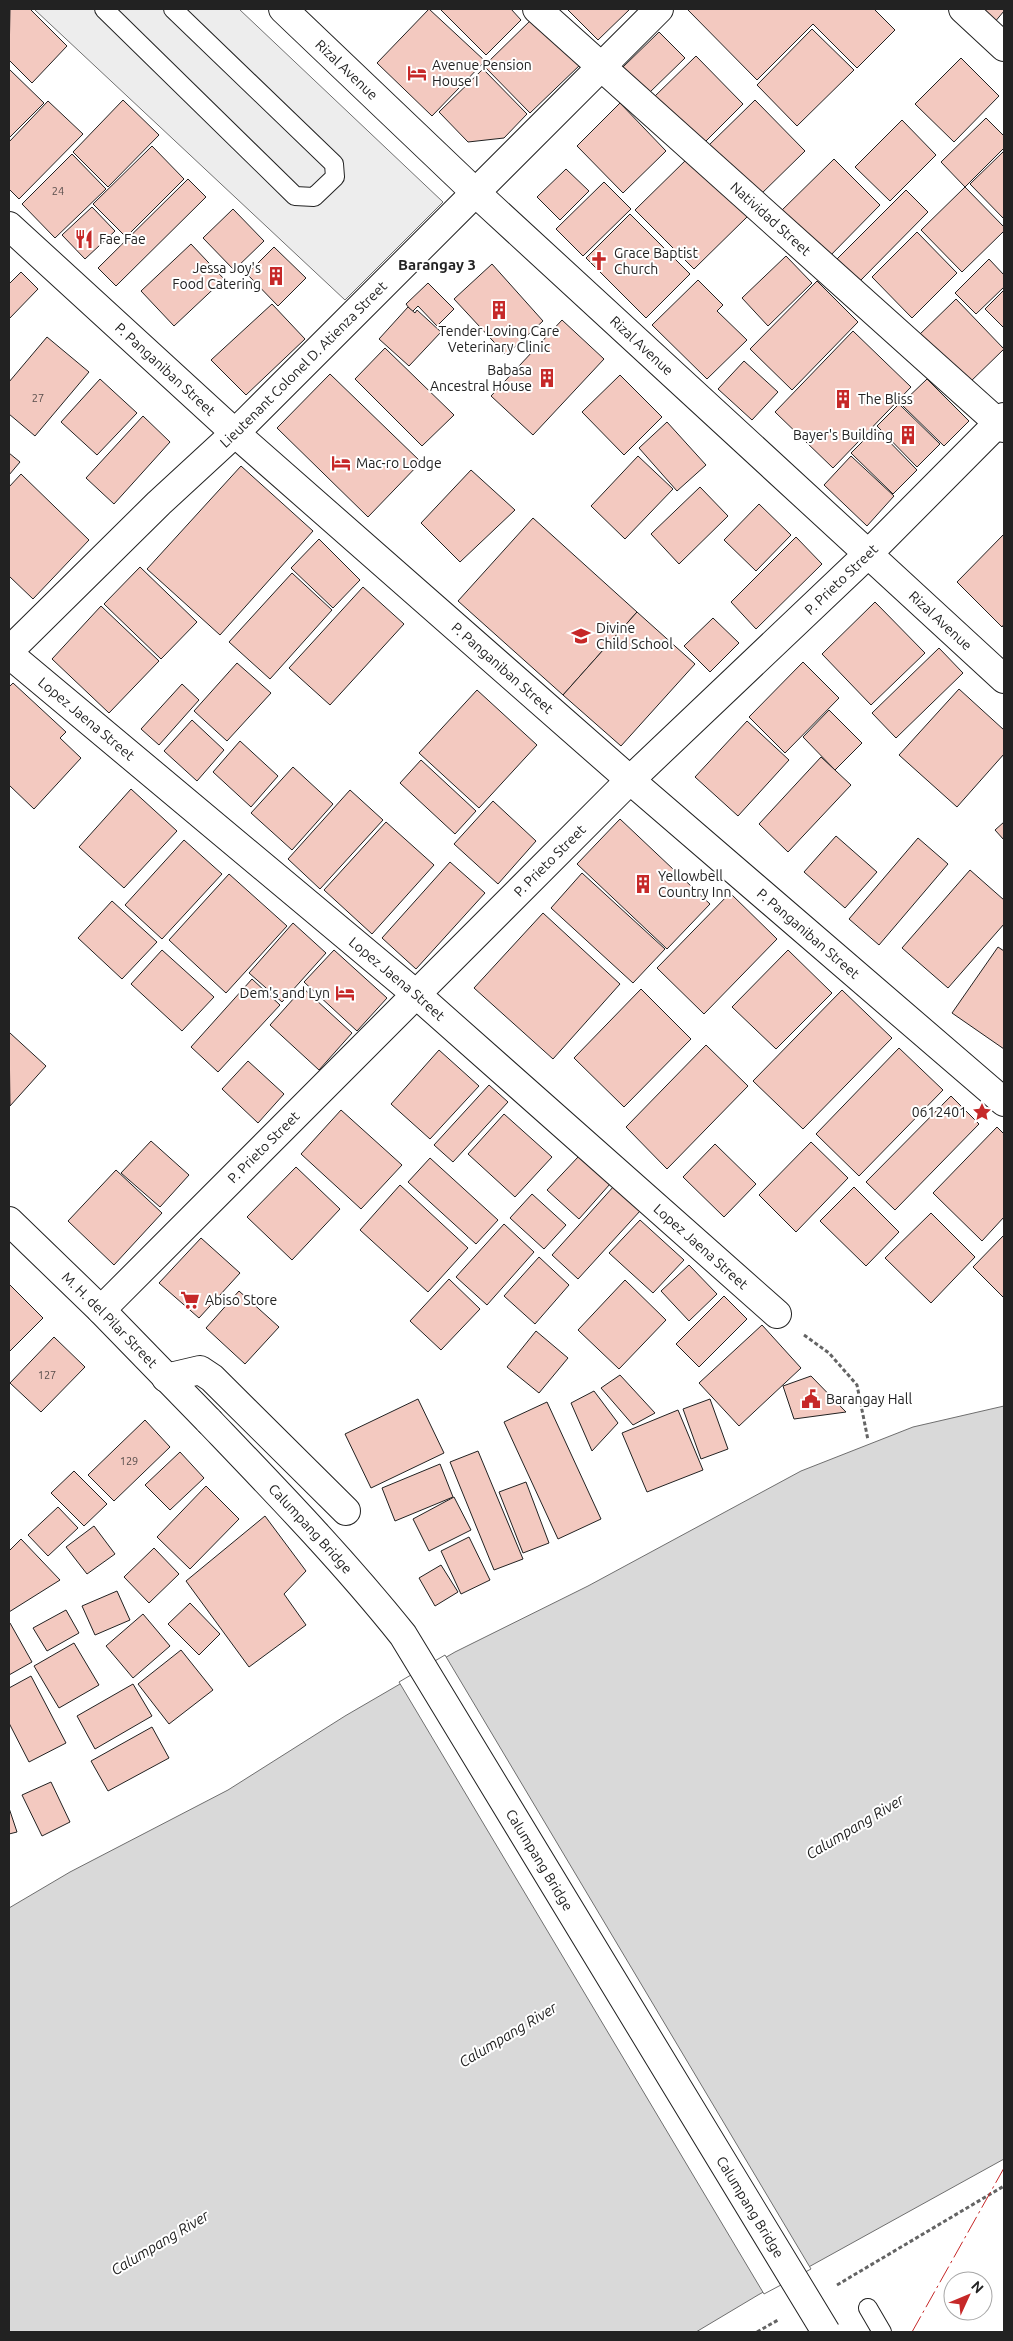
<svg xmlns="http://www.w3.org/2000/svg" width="1013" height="2341" viewBox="0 0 1013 2341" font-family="Ubuntu,sans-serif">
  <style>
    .parking { fill: #ededed; stroke: #6f6f6f }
    .water { fill: #d9d9d9; stroke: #6f6f6f }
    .pier { fill: #fff; stroke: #6f6f6f }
    .building { fill: #f3c9c0; stroke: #222 }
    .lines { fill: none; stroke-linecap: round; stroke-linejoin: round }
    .lane-casing { stroke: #222; stroke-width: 20 }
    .street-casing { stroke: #222; stroke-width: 30 }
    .secondary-casing { stroke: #222; stroke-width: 30 }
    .path { stroke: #646464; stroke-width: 3; stroke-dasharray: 4 2.5; stroke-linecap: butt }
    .lane { stroke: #fff; stroke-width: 18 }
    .street { stroke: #fff; stroke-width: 28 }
    .secondary { stroke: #fff; stroke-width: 28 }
    .secondary-bridge-casing { stroke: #222; stroke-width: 30; stroke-linecap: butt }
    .secondary-bridge { stroke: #fff; stroke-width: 28 }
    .power { stroke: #c62828; stroke-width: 1; stroke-dasharray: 18 4 2.5 4; stroke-linecap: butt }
    .labels { text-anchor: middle; stroke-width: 4; stroke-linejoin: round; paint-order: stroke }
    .number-label { font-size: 11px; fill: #564c4a }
    .poi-label { font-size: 14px; fill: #222; stroke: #fff; text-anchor: start }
    .street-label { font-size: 14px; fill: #222; stroke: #fff }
    .neighbourhood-label { font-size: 15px; font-weight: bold; fill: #222; stroke: #fff }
    .water-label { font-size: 15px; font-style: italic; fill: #222; stroke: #fff }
  </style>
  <rect width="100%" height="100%" fill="#fff"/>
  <!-- parking -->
  <polygon class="parking" points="34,9 239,9 443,202 345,300"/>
  <!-- water -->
  <polygon class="water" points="1004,1406 1004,2159 758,2295 696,2332 9,2332 9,1908 70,1872 228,1790 345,1716 455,1652 588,1586 801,1471 913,1427"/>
  <!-- pier -->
  <polygon class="pier" points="445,1655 811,2269 764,2294 399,1682"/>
  <!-- building -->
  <g class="building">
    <polygon points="10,9 30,9 67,46 32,83 9,60"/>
    <polygon points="429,9 485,61 432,116 377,63"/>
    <polygon points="440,9 511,9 521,20 486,55"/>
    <polygon points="567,9 630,9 598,40"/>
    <polygon points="687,9 874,9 895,30 857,68 813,24 757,80"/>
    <polygon points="979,9 1004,9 1004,11 994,23"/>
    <polygon points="534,17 581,64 530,113 484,66"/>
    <polygon points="812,29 854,70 797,126 757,85"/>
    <polygon points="659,32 685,58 649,93 623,67"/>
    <polygon points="696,56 743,104 701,146 653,98"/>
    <polygon points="961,58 999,96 954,142 915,104"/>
    <polygon points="9,69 44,103 9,138"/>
    <polygon points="483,69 527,114 504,138 468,142 439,112"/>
    <polygon points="123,100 159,135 108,187 73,152"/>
    <polygon points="755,100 805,151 756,199 706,148"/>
    <polygon points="48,101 83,134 19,199 9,189 9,142"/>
    <polygon points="620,103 666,151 623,193 577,146"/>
    <polygon points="986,118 1004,136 1004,148 965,187 941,162"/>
    <polygon points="902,120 936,155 890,201 855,167"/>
    <polygon points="152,146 184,179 126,237 93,204"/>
    <polygon points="1004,151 1004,219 970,184"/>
    <polygon points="72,154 106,189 55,238 22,204"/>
    <polygon points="689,157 748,216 694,269 635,210"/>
    <polygon points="834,159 880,205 825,261 778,214"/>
    <polygon points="566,169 589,191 560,220 537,197"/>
    <polygon points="188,179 206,197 116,286 98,268"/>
    <polygon points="604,182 631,209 583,256 556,229"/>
    <polygon points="965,187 1004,227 1004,231 962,272 921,230"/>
    <polygon points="906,190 928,212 860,281 837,259"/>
    <polygon points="92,207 115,231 85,259 62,235"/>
    <polygon points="233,209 264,241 234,270 203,238"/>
    <polygon points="630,214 690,274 646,318 586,258"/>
    <polygon points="917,232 957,273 912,318 872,277"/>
    <polygon points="191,244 224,279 174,326 141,291"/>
    <polygon points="274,247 306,278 278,306 247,274"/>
    <polygon points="786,256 812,283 768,326 742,298"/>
    <polygon points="989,259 1004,275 1004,287 976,314 955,293"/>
    <polygon points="492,264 543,321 506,355 454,299"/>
    <polygon points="21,272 38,289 9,319 9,284"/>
    <polygon points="698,280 723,305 717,311 747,340 707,379 652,325"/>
    <polygon points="817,281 858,322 792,390 750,349"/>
    <polygon points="428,283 454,309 437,326 418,306 412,312 406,304"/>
    <polygon points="1004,290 1004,328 985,309"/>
    <polygon points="956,299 1004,349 967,385 918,336"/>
    <polygon points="272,304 305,339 246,395 211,360"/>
    <polygon points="408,307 415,313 417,310 441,332 409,366 379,339"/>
    <polygon points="562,320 604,359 533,435 491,396"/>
    <polygon points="853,331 911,387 833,468 775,412"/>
    <polygon points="47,337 89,372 35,436 9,414 9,382"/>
    <polygon points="385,348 454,415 422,446 355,379"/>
    <polygon points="744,361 778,392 752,420 718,389"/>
    <polygon points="330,374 421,462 368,517 277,428"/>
    <polygon points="620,375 662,417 624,455 582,412"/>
    <polygon points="100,379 137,413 97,455 61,422"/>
    <polygon points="927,379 969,421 944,446 901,404"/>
    <polygon points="899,404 940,444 917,467 877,426"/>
    <polygon points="143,416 170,442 114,504 86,478"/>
    <polygon points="667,422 706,465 677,491 639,448"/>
    <polygon points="876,428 917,470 893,494 851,453"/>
    <polygon points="9,453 20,462 9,475"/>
    <polygon points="638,456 673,489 625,539 591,506"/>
    <polygon points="851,456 894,496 867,526 824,485"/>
    <polygon points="241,466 313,531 220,635 147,569"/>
    <polygon points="471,470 515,510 460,562 421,523"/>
    <polygon points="21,474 89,540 33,599 9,576 9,487"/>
    <polygon points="700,487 728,516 679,564 651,534"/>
    <polygon points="759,504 791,535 756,571 724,540"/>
    <polygon points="533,518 637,612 563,695 458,601"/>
    <polygon points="1004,534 1004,624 1002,627 957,582"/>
    <polygon points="796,537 822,564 756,629 731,602"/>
    <polygon points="319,539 360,580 333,608 291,568"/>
    <polygon points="140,567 197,622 161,659 104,604"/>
    <polygon points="292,573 332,610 270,679 229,642"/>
    <polygon points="363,587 404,624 330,705 289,668"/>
    <polygon points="875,602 925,653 871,705 822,654"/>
    <polygon points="101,606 159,661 109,713 52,659"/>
    <polygon points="637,612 695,664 621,746 563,695"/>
    <polygon points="713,618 739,643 710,672 684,646"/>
    <polygon points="939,648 963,673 896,738 872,713"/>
    <polygon points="803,662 839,698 785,753 749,717"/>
    <polygon points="237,663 271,693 227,741 194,711"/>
    <polygon points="13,683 66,732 60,738 81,758 34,809 9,785 9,687"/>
    <polygon points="182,684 199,700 159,745 141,729"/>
    <polygon points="959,689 1004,730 1004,754 957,807 899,755"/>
    <polygon points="477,690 537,745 479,808 419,753"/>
    <polygon points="829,710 862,743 835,770 803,737"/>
    <polygon points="192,720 224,750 197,781 164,751"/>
    <polygon points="747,721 789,760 738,816 695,777"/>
    <polygon points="240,741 278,776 251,807 213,772"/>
    <polygon points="821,757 851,785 788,852 759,824"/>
    <polygon points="421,760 476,811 455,834 400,783"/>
    <polygon points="293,767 333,804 292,850 251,813"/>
    <polygon points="131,789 177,831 124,888 79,847"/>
    <polygon points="350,790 383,820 320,889 288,859"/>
    <polygon points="493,801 536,841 498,884 454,844"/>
    <polygon points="620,819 710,904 667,949 577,864"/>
    <polygon points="386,822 434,865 372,934 324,890"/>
    <polygon points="1004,822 1004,840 995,830"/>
    <polygon points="836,836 877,872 845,908 804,872"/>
    <polygon points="918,838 948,864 879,945 849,919"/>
    <polygon points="184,840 222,874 162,939 125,905"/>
    <polygon points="450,862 485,893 416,969 382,938"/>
    <polygon points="970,870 1004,900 1004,924 948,988 902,948"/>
    <polygon points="582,873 665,949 633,983 551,908"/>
    <polygon points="229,874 287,926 226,993 169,940"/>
    <polygon points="730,893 777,939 704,1014 657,968"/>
    <polygon points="112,901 157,942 122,979 78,938"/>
    <polygon points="543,913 620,984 553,1059 474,988"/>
    <polygon points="293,923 326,953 282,1002 249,973"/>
    <polygon points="998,947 1004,951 1004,1049 952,1013"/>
    <polygon points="162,950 214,997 182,1031 131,984"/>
    <polygon points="334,950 387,998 357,1031 304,982"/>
    <polygon points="788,950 832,993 776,1049 732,1007"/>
    <polygon points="252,979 280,1005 218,1072 191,1047"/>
    <polygon points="303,988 352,1033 319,1070 270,1025"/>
    <polygon points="641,989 691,1039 624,1107 574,1058"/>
    <polygon points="842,990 892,1038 803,1129 753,1081"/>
    <polygon points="10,1033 46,1066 10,1106 9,1034"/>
    <polygon points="706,1045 748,1086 667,1169 626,1127"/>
    <polygon points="899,1048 943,1090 859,1176 816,1134"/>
    <polygon points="439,1050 479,1086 430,1139 391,1104"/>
    <polygon points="248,1061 284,1094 258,1123 222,1089"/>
    <polygon points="489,1085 508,1102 453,1162 434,1145"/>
    <polygon points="951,1096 979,1124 895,1210 866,1182"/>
    <polygon points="341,1110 402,1165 361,1209 301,1154"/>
    <polygon points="504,1114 552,1157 515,1197 468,1154"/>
    <polygon points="997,1127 1004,1134 1004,1217 982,1241 933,1193"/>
    <polygon points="151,1141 189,1175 160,1207 121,1173"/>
    <polygon points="811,1142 848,1178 796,1232 759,1195"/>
    <polygon points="715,1144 756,1184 724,1217 683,1177"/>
    <polygon points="579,1156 610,1184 579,1219 547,1190"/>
    <polygon points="430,1158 498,1220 476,1244 408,1182"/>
    <polygon points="296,1167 340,1209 292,1260 247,1217"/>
    <polygon points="116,1170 162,1213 114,1265 68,1221"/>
    <polygon points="400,1185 468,1248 428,1292 360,1230"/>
    <polygon points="614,1186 640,1211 578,1279 552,1255"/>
    <polygon points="854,1187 899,1232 866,1266 820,1221"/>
    <polygon points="532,1194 566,1225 544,1249 510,1218"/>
    <polygon points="931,1213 975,1257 931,1303 885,1258"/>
    <polygon points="640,1220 684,1260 653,1293 609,1253"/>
    <polygon points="504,1224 534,1252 487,1305 456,1277"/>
    <polygon points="1004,1235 1004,1295 1003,1297 973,1267"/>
    <polygon points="201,1238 240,1273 199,1318 159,1283"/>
    <polygon points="539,1257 569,1285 535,1324 504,1296"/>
    <polygon points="689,1265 717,1294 689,1321 661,1291"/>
    <polygon points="449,1279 480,1309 441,1350 410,1321"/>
    <polygon points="625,1280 666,1320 619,1369 578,1330"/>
    <polygon points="9,1284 43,1318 9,1352"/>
    <polygon points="239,1291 279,1327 245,1364 206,1328"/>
    <polygon points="724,1296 747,1319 699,1367 676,1344"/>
    <polygon points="762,1325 801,1368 739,1426 699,1383"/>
    <polygon points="536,1331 568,1358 539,1393 507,1367"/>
    <polygon points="54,1337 85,1367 41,1412 10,1383"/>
    <polygon points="620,1375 655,1413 633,1425 601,1388"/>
    <polygon points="811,1376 846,1412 794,1419 783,1386"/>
    <polygon points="594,1391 618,1423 592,1451 571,1403"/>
    <polygon points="418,1399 444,1453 371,1488 345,1434"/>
    <polygon points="710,1399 728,1449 701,1459 683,1409"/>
    <polygon points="547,1402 601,1519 558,1539 504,1422"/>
    <polygon points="678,1410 703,1470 647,1492 622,1433"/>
    <polygon points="145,1420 170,1447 114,1501 88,1475"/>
    <polygon points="478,1451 523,1559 494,1570 450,1462"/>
    <polygon points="180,1452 204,1478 170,1510 145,1485"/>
    <polygon points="440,1464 453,1497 395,1521 382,1488"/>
    <polygon points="74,1471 107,1504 84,1526 51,1493"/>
    <polygon points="526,1482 549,1543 523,1553 499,1492"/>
    <polygon points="206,1486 239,1519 190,1569 157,1537"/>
    <polygon points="454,1497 471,1530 429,1551 413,1519"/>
    <polygon points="58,1507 78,1528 48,1556 28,1535"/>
    <polygon points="265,1516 306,1571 284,1594 306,1625 249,1667 186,1581"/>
    <polygon points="94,1526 115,1554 87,1574 66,1547"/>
    <polygon points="469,1537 490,1580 461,1594 441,1551"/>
    <polygon points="21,1539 60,1580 9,1612 9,1551"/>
    <polygon points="154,1548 179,1574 149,1603 124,1577"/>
    <polygon points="441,1565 458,1592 435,1606 419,1578"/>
    <polygon points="117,1591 130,1620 95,1635 82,1606"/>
    <polygon points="190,1603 220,1634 199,1655 168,1624"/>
    <polygon points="66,1610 79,1633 47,1651 33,1628"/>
    <polygon points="143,1614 170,1646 133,1678 106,1646"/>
    <polygon points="10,1623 32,1662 9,1675 9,1624"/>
    <polygon points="74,1643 99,1685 59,1708 34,1666"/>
    <polygon points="181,1650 213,1690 169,1724 138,1684"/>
    <polygon points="31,1676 66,1743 29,1762 9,1723 9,1688"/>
    <polygon points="133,1684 152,1716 95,1749 77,1716"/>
    <polygon points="152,1727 169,1758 108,1791 91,1761"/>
    <polygon points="51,1782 70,1822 42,1836 22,1795"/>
    <polygon points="9,1808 17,1832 9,1834"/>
  </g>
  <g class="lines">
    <!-- lane casing -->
    <g class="lane-casing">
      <g id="lane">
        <polyline points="104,9 295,196 314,197 335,177 334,164 173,9"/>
        <polyline points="868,2308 882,2332"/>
      </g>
    </g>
    <!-- street casing -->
    <g class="street-casing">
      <g id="street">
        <path id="s1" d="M537,9L1004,428"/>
        <polyline points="963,9 1004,47"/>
        <path id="s2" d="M235,433L630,780L1004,1102"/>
        <path id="s3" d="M9,654L417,995L777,1314"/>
        <path id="s4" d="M101,1310L630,780L868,554L1004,417"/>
        <polyline points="166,1378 200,1370 212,1378 346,1511"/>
      </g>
    </g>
    <!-- secondary casing -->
    <g class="secondary-casing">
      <g id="secondary">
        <path id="s5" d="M283,9L476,193L1004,679"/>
        <path id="s6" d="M9,226L235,433"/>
        <path id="s7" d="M9,651L159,503L235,433L659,9"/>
        <path id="s8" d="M9,1221L101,1310L209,1421"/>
      </g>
    </g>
    <!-- path -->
    <g class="path">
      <polyline points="804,1335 829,1353 857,1385 868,1440"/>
      <polyline points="837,2285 1004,2186"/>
      <polyline points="757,2332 778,2320"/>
    </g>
    <!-- lane -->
    <use href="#lane" class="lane"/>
    <!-- street -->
    <use href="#street" class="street"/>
    <!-- secondary -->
    <use href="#secondary" class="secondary"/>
    <!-- secondary-bridge casing -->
    <g class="secondary-bridge-casing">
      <g id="secondary-bridge">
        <path id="s9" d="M209,1421C276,1491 342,1559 403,1635L826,2332"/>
      </g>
    </g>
    <!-- secondary-bridge -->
    <use href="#secondary-bridge" class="secondary-bridge"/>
    <!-- power -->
    <polyline class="power" points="912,2332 1004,2168"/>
  </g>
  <!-- icons -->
  <defs>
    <g id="hotel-bare" transform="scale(1.5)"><path d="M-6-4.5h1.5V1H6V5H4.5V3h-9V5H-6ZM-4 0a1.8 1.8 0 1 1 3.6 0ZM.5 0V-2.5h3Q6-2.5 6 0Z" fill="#c62828" stroke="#fff" stroke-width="2.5" paint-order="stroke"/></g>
    <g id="restaurant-bare" transform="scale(1.5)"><path d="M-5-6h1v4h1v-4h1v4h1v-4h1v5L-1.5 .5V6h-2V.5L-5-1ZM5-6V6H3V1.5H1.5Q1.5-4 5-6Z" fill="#c62828" stroke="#fff" stroke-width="2.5" paint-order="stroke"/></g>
    <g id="church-bare" transform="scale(1.5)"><path d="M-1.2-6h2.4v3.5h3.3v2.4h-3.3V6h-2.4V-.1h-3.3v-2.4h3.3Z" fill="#c62828" stroke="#fff" stroke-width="2.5" paint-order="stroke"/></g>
    <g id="building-bare" transform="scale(1.5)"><path d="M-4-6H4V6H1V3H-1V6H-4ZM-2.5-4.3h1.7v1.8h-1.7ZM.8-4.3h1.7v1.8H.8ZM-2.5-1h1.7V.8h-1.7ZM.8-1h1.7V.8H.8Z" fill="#c62828" stroke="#fff" stroke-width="2.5" paint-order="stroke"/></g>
    <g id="school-bare" transform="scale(1.5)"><path d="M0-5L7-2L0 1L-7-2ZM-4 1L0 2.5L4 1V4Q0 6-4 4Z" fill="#c62828" stroke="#fff" stroke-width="2.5" paint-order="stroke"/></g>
    <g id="sight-bare" transform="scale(1.5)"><path d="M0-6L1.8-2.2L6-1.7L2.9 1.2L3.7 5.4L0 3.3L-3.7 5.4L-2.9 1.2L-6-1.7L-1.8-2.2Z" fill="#c62828" stroke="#fff" stroke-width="2.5" paint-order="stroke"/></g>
    <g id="supermarket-bare" transform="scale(1.5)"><path d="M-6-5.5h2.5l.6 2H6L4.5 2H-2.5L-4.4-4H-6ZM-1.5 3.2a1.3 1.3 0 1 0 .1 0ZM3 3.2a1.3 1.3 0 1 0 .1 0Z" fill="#c62828" stroke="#fff" stroke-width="2.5" paint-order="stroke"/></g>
    <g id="civic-bare" transform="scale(1.5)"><path d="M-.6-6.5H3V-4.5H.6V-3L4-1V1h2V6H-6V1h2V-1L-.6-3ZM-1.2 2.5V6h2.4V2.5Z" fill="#c62828" stroke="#fff" stroke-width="2.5" paint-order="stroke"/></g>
  </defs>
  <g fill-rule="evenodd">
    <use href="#hotel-bare" x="417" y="73"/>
    <use href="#restaurant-bare" x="84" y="239"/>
    <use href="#church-bare" x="599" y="261"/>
    <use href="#building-bare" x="276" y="276"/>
    <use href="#building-bare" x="499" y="310"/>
    <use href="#building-bare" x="547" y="378"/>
    <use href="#building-bare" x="843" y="399"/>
    <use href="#building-bare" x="908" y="435"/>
    <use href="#hotel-bare" x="341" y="463"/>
    <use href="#school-bare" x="581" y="636"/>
    <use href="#building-bare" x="643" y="884"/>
    <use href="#hotel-bare" x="345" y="993"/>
    <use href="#sight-bare" x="982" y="1112"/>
    <use href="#supermarket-bare" x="190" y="1300"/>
    <use href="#civic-bare" x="811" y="1399"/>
  </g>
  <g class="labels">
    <!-- number labels -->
    <g class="number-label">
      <text x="58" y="195">24</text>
      <text x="38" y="402">27</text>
      <text x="47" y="1379">127</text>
      <text x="129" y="1465">129</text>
    </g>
    <!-- poi labels -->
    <g class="poi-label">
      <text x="432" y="70">Avenue Pension<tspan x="432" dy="16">House I</tspan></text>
      <text x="99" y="244">Fae Fae</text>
      <text x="614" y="258">Grace Baptist<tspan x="614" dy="16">Church</tspan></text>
      <text x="261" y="273" text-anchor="end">Jessa Joy's<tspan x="261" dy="16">Food Catering</tspan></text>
      <text x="499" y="336" text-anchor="middle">Tender Loving Care<tspan x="499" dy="16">Veterinary Clinic</tspan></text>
      <text x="532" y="375" text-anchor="end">Babasa<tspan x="532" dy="16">Ancestral House</tspan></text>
      <text x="858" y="404">The Bliss</text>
      <text x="893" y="440" text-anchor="end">Bayer's Building</text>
      <text x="356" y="468">Mac-ro Lodge</text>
      <text x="596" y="633">Divine<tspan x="596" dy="16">Child School</tspan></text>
      <text x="658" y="881">Yellowbell<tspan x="658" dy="16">Country Inn</tspan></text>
      <text x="330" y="998" text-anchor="end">Dem's and Lyn</text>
      <text x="967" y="1117" text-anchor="end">0612401</text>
      <text x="205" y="1305">Abiso Store</text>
      <text x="826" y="1404">Barangay Hall</text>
    </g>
    <!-- street labels -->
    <g class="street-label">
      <text dy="5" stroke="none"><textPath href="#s5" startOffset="88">Rizal Avenue</textPath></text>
      <text dy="5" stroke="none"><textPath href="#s1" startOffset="314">Natividad Street</textPath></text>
      <text dy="5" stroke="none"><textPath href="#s5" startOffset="492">Rizal Avenue</textPath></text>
      <text dy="5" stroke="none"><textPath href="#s7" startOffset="411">Lieutenant Colonel D. Atienza Street</textPath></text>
      <text dy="5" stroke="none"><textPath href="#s6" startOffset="212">P. Panganiban Street</textPath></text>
      <text dy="5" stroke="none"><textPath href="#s4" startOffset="1040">P. Prieto Street</textPath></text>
      <text dy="5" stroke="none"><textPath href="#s5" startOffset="898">Rizal Avenue</textPath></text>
      <text dy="5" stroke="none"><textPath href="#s2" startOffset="356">P. Panganiban Street</textPath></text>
      <text dy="5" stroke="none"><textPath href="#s3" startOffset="101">Lopez Jaena Street</textPath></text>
      <text dy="5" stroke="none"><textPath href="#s4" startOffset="635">P. Prieto Street</textPath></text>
      <text dy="5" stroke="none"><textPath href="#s2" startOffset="761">P. Panganiban Street</textPath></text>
      <text dy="5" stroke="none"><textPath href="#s3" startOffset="506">Lopez Jaena Street</textPath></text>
      <text dy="5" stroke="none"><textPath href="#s4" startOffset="230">P. Prieto Street</textPath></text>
      <text dy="5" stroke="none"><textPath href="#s3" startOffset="911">Lopez Jaena Street</textPath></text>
      <text dy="5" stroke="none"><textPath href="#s8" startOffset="141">M. H. del Pilar Street</textPath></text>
      <text dy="5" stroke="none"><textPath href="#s9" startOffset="148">Calumpang Bridge</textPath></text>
      <text dy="5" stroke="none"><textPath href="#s9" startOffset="552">Calumpang Bridge</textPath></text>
      <text dy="5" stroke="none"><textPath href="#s9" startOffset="958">Calumpang Bridge</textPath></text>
    </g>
    <!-- neighbourhood labels -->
    <g class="neighbourhood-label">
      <text x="437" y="270">Barangay 3</text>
    </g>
    <!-- water labels -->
    <g class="water-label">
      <text transform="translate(855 1827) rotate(-31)" y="5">Calumpang River</text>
      <text transform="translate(508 2035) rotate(-31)" y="5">Calumpang River</text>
      <text transform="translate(160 2243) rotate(-31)" y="5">Calumpang River</text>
    </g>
  </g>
  <!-- border -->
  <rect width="1013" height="2341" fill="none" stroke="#222222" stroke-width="20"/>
  <!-- north arrow -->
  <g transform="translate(968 2296) rotate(46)"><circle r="24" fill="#ffffff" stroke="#a7a7a7"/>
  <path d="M0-4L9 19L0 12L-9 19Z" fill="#c62828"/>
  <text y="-8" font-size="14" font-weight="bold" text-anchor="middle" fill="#222222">N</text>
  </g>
</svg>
